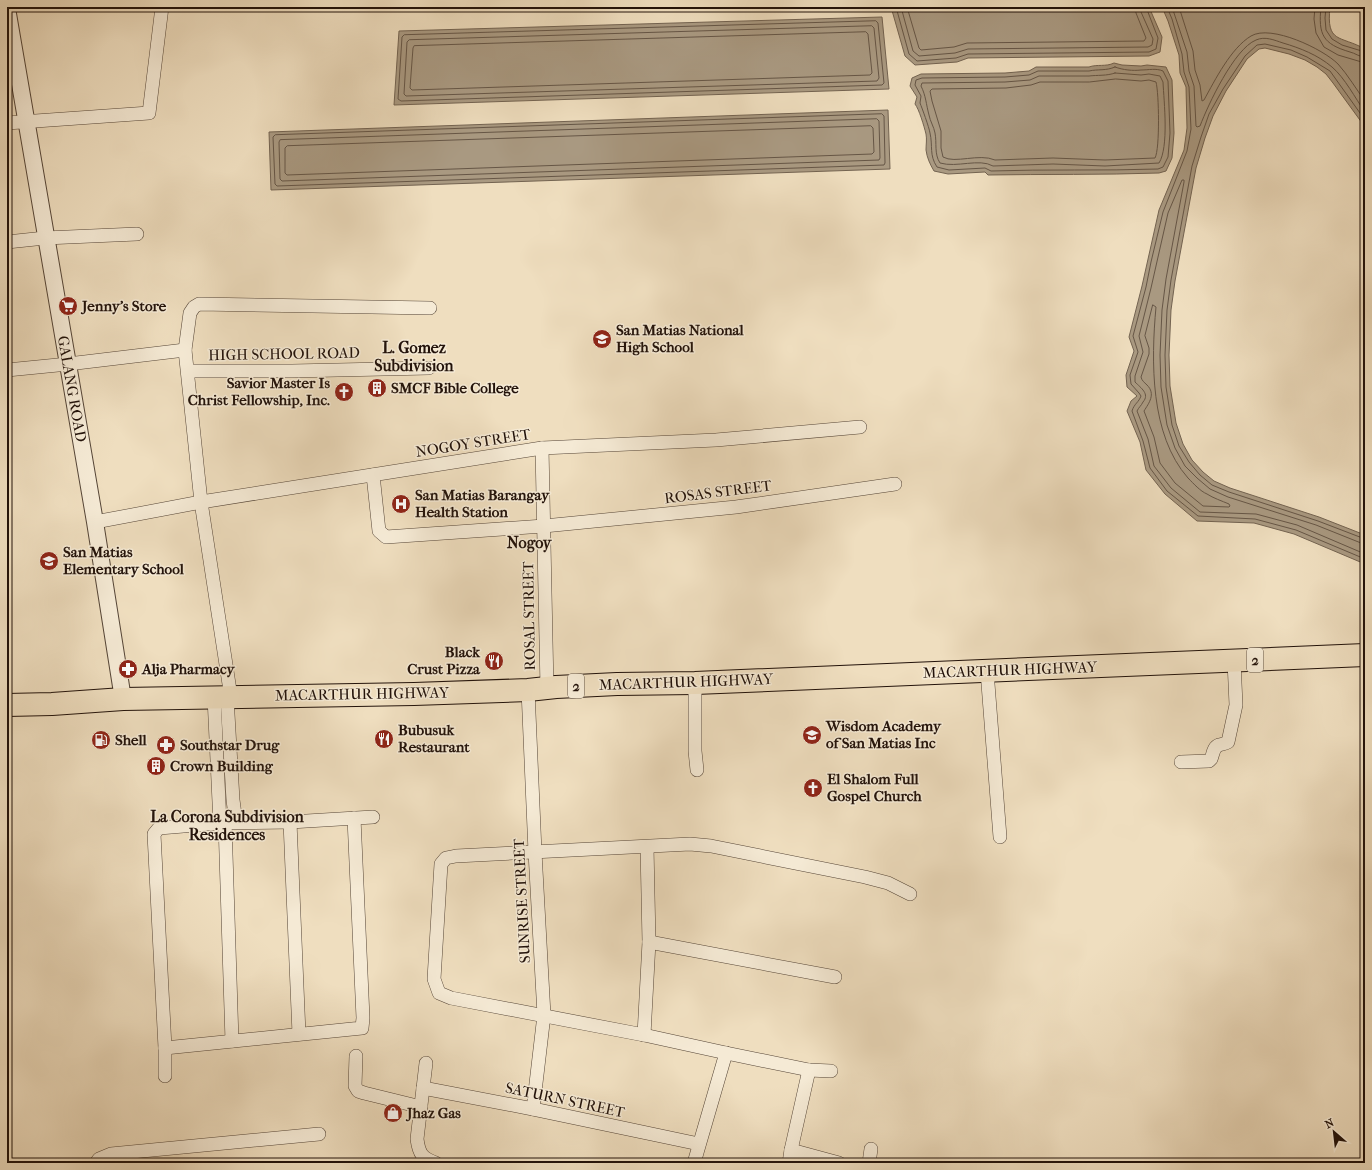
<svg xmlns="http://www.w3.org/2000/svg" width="1372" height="1170" viewBox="0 0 1372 1170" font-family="'IM FELL French Canon',serif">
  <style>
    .water { fill: #a99981; stroke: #736351 }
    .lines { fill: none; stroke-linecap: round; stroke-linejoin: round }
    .shore { stroke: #665646; stroke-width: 1 }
    .minor-casing { stroke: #554537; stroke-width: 14 }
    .tertiary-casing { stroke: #554537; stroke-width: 18 }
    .trunk-casing { stroke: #22120a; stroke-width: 24 }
    .minor { stroke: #f5ead5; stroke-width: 13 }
    .tertiary { stroke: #f5ead5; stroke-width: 16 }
    .trunk { stroke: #efdebf; stroke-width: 22 }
    .labels { text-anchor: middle; stroke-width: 3; stroke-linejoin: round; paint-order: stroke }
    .shield { fill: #f5ead5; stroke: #615347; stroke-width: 1 }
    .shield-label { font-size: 14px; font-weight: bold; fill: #22120a }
    .poi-label { font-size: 15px; font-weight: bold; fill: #22120a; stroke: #f5ead5; text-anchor: start }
    .street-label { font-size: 15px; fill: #22120a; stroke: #f5ead5 }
    .neighbourhood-label { font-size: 16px; font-weight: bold; fill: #22120a; stroke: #f5ead5 }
  </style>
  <rect width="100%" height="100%" fill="#efdebf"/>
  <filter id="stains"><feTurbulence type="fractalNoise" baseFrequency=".005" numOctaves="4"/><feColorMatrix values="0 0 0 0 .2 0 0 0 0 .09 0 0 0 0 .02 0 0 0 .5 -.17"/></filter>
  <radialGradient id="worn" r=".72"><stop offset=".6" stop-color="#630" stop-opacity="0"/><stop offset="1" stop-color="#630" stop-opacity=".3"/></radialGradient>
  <!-- water -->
  <g class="water">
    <polygon points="891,7 1149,7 1162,37 1160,52 1149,56 968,58 957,62 915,65 905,56"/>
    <path d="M1162,7H1330C1326,44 1340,35 1365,49V127L1333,83L1326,74L1317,67L1305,60L1289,54L1265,48L1259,49L1247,59L1226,91L1213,116L1205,138L1196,168L1175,281L1171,310L1169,355L1170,386L1176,423L1183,444L1192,460L1203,472L1214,481L1230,488L1319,517L1365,535V564L1294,534L1254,523L1197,521L1165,494L1146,470L1140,442L1127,411L1131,401L1137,396L1127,387L1126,375L1134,351L1129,337L1142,286L1159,210L1184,150L1187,128L1186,87L1180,73L1179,55L1168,21Z"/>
    <polygon points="882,17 889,89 394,105 399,31"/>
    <path d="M1114,63L1122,65L1141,66L1147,65L1166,67L1172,80L1174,133L1172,158L1166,171L1159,173C1102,175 1045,174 988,175L985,172L948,174L934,171C930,164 927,158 926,150C926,145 927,139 926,134C924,126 919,109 915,104L917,97L910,86L912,78L921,74L1005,73L1029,71L1036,67H1089C1097,64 1106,67 1114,63Z"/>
    <polygon points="888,110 890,169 271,190 269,132"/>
  </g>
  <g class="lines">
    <!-- shore -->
    <g class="shore">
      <polyline points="896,7 909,54 917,61 956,58 968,54 1149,52 1156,49 1158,38 1146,7"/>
      <polyline points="901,7 913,51 919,56 955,53 968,49 1148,47 1152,45 1153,39 1141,12 1141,7"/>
      <polyline points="907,7 919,48 921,50 954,47 967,43 1144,41 1146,38 1136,13 1135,7"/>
      <path d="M1167,7L1172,19L1182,54L1184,72L1189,87L1191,129L1187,151L1163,212L1151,262L1146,287L1133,336L1138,352L1130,375L1131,384L1139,393L1141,396C1139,402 1134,404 1132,411L1143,441L1150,468L1167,491L1198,516L1255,519L1296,530L1365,559"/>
      <path d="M1172,7L1187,52L1189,71L1194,86L1196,126L1197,127L1200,126C1208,105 1234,49 1256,40C1265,36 1274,40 1283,43C1300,48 1318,55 1332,67C1345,78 1355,98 1365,112"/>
      <path d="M1179,7L1193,51L1195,70L1200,85L1202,101L1204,100C1215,80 1231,48 1251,36C1271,24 1323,49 1338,64C1348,75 1356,89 1365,101"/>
      <polyline points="1315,7 1314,19 1316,33 1324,47 1338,55 1365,63"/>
      <path d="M1321,7C1318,35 1323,44 1350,52C1355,53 1359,57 1365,57"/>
      <polyline points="1326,7 1325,18 1326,30 1332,39 1342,45 1365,52"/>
      <polygon points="876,21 878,23 884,83 882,85 401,101 398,99 402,37 404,35"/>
      <polygon points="872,26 874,28 879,78 877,81 406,96 404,94 407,42 409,40"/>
      <polygon points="866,32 868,34 872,73 870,75 412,90 410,88 413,48 414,46"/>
      <path d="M1115,67C1123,70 1133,71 1141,70C1149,70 1156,68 1163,71L1168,81L1170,133L1168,157L1163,167L1158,169C1102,171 1047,169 991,171L985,168L949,170L937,167C929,155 933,146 930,133C929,127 922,108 920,103L921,96L915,85L916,80L922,78L1005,77L1029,75L1038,71H1089C1098,69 1106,71 1115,67Z"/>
      <path d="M1115,73L1141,75L1149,74L1160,76L1163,82C1164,102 1169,147 1159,163L1105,166L1053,164L993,166C979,158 957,168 940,163C934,154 937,143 935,133C934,127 930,121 929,115C926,104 926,96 921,86L922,83L1005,82L1030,80L1039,76H1089C1097,75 1107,76 1115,73Z"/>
      <path d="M1116,79L1141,81L1149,80L1156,82C1159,93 1160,149 1155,158L1105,160L1053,158L995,160C979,153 955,164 943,157L941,148V131L932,101L930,91L932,89L1006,88L1031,85L1040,82H1089Z"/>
      <polygon points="882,114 884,116 885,163 884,165 277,186 275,184 273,137 275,135"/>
      <polygon points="877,119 879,121 880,158 879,160 282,181 280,179 279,142 280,140"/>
      <polyline points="1365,120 1330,71 1307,57 1291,50 1265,44 1257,45 1245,56 1223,89 1209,114 1201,137 1192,166 1171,280 1167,310 1165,355 1166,387 1172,425 1179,446 1189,462 1200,475 1212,485 1229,492 1318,521 1365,539"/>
      <polygon points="871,126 873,128 874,152 872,154 287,175 285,173 285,148 287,146"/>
      <path d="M1153,305L1156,307C1151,361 1150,435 1188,478C1194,484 1200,491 1207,494C1213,498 1222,501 1229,504L1230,506L1229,507L1203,506L1175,483L1160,463L1154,437L1144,411C1149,403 1156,394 1147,385C1144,382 1142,381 1141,377L1149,354V348L1145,336Z"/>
      <path d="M1365,544L1361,543L1316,525L1228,497L1210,489L1197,478L1185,466L1175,448L1167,425L1161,387L1160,355L1162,310L1166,279L1184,182V180H1182L1168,213L1151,288L1139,336L1143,352L1135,376V382C1141,388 1150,394 1143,402C1141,406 1139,407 1137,411L1148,439L1154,466L1171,488L1200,512L1256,514L1297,525L1365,554"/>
    </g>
    <!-- minor casing -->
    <g class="minor-casing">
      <g id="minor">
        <polyline points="7,123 149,113 162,7"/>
        <polyline points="7,242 45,238 137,234"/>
        <polyline points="7,370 68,364 185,350"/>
        <polyline points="188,371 292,371 429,368"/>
        <polyline points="542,448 547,688"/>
        <polyline points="373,475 379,531 386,537 544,526 736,507 895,484"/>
        <polyline points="95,522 201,502 542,448 716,440 860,427"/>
        <polyline points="987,671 1000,837"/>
        <polyline points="695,683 695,751 697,770"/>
        <polyline points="528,690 535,852 544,1015 533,1109"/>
        <polyline points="214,697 220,823"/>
        <polyline points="227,697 233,800 236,822"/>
        <polyline points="231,697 201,502 185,350 190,313 194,307 199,304 430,308"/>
        <path d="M1181,762L1209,761L1211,759C1213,755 1213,747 1219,745C1222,744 1225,744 1228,742L1236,705L1234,661"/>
        <polyline points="290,822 299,1034"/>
        <polyline points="225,823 232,1041"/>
        <polyline points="649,942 835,977"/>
        <polyline points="644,1035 649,942 647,847"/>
        <polyline points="165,1048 362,1028 363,1018 354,818"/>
        <polyline points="356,1056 355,1086 358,1091 364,1093 421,1107"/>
        <path d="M426,1063L417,1139C419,1154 422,1158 436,1163"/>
        <polyline points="831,1071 809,1070 726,1053 644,1035 451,998 439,993 434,979 441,864 446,858 456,856 690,844 711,846 865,877 888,883 910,894"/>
        <polyline points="165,1076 165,1048 154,834 159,828 220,823 290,822 373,817"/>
        <polyline points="423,1088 533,1109 699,1144"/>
        <polyline points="791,1150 839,1163"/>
        <polyline points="96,1163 99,1159 111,1154 319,1134"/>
        <polyline points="694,1163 726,1053"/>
        <polyline points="789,1163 791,1150 809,1070"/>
        <polyline points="869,1163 871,1149"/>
      </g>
    </g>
    <!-- tertiary casing -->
    <g class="tertiary-casing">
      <polyline id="tertiary" points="7,8 95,522 123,699"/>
    </g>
    <!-- trunk casing -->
    <g class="trunk-casing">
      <polyline id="trunk" points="7,705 52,704 123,699 414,694 528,690 556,687 617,684 695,683 1365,655"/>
    </g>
    <!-- minor -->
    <use href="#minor" class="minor"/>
    <!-- tertiary -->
    <use href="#tertiary" class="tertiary"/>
    <!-- trunk -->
    <use href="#trunk" class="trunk"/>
  </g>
  <!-- icons -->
  <defs>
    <g id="supermarket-disc" transform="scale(1)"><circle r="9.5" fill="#8f2418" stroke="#f5ead5"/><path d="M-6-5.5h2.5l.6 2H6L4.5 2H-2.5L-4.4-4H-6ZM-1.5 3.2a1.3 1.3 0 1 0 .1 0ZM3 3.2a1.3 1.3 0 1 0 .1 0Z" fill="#fff"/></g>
    <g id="school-disc" transform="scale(1)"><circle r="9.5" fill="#8f2418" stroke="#f5ead5"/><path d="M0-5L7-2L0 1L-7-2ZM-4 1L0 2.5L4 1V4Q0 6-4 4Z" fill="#fff"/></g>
    <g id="building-disc" transform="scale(1)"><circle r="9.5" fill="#8f2418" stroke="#f5ead5"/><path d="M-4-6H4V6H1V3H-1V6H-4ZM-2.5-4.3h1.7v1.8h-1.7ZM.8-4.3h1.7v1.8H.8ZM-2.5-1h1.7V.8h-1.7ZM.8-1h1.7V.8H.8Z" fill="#fff"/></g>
    <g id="church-disc" transform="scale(1)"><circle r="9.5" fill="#8f2418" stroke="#f5ead5"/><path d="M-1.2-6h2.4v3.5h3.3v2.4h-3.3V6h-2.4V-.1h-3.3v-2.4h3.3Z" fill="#fff"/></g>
    <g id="hospital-disc" transform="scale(1)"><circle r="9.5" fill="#8f2418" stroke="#f5ead5"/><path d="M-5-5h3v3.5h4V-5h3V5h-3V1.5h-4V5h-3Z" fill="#fff"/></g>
    <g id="restaurant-disc" transform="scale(1)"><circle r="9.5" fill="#8f2418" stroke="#f5ead5"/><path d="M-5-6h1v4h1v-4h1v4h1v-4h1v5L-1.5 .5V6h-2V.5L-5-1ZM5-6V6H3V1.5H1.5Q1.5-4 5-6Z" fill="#fff"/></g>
    <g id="pharmacy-disc" transform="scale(1)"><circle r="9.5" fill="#8f2418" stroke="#f5ead5"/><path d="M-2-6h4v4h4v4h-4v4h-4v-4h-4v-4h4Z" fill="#fff"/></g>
    <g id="fuel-disc" transform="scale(1)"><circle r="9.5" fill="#8f2418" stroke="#f5ead5"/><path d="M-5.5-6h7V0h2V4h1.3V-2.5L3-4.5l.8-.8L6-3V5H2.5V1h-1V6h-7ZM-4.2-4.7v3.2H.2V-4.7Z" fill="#fff"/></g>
    <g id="shop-disc" transform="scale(1)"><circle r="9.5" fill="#8f2418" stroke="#f5ead5"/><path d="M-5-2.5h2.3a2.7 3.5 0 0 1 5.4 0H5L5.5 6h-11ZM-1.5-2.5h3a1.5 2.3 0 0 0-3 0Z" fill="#fff"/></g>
  </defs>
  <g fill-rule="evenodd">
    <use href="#supermarket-disc" x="68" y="306"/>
    <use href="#school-disc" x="602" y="339"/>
    <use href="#building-disc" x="377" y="388"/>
    <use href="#church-disc" x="344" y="392"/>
    <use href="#hospital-disc" x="401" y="504"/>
    <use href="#school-disc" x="49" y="561"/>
    <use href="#restaurant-disc" x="494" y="661"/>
    <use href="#pharmacy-disc" x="128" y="669"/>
    <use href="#school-disc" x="812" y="735"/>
    <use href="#restaurant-disc" x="384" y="739"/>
    <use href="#fuel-disc" x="101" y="740"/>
    <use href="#pharmacy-disc" x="166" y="745"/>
    <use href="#building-disc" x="156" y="766"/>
    <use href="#church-disc" x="813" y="788"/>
    <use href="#shop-disc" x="393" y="1113"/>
  </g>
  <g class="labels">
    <!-- shield labels -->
    <g class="shield">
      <rect x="1247" y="648" width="16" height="24" rx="3"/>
      <rect x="568" y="674" width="16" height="24" rx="3"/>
    </g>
    <g class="shield-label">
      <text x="1255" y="665">2</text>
      <text x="576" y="691">2</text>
    </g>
    <!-- poi labels -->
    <g class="poi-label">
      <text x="82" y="311">Jenny's Store</text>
      <text x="616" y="335">San Matias National<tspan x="616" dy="17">High School</tspan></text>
      <text x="330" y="388" text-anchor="end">Savior Master Is<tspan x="330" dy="17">Christ Fellowship, Inc.</tspan></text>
      <text x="391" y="393">SMCF Bible College</text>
      <text x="415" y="500">San Matias Barangay<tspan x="415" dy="17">Health Station</tspan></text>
      <text x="63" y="557">San Matias<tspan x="63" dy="17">Elementary School</tspan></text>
      <text x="480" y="657" text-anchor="end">Black<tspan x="480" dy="17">Crust Pizza</tspan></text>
      <text x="142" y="674">Alja Pharmacy</text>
      <text x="826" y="731">Wisdom Academy<tspan x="826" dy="17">of San Matias Inc</tspan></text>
      <text x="398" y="735">Bubusuk<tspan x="398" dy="17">Restaurant</tspan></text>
      <text x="115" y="745">Shell</text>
      <text x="180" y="750">Southstar Drug</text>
      <text x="170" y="771">Crown Building</text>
      <text x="827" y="784">El Shalom Full<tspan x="827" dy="17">Gospel Church</tspan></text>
      <text x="407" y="1118">Jhaz Gas</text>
    </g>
    <!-- street labels -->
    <g class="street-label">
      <text transform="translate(284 354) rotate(-1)" y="5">HIGH SCHOOL ROAD</text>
      <text transform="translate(72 389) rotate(80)" y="5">GALANG ROAD</text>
      <text transform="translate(473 443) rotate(-9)" y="5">NOGOY STREET</text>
      <text transform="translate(718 492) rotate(-7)" y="5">ROSAS STREET</text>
      <text transform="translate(529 616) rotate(-91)" y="5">ROSAL STREET</text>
      <text transform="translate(1010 670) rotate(-2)" y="5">MACARTHUR HIGHWAY</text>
      <text transform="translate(686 682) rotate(-2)" y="5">MACARTHUR HIGHWAY</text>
      <text transform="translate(362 694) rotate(-1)" y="5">MACARTHUR HIGHWAY</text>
      <text transform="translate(522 901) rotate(-93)" y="5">SUNRISE STREET</text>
      <text transform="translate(565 1100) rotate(12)" y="5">SATURN STREET</text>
    </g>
    <!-- neighbourhood labels -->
    <g class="neighbourhood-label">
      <text x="414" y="353">L. Gomez<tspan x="414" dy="18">Subdivision</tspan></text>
      <text x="529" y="548">Nogoy</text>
      <text x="227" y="822">La Corona Subdivision<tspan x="227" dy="18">Residences</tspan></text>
    </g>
  </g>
  <!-- margin -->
  <rect width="1372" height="1170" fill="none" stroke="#efdebf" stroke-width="24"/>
  <rect x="8" y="8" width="1356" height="1154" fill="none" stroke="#22120a" stroke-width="2"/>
  <rect x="12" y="12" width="1348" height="1146" fill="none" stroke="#22120a"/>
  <!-- north arrow -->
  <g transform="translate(1334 1132) rotate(332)" stroke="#f5ead5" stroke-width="3" paint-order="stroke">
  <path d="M0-3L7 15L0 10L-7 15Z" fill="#22120a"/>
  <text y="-6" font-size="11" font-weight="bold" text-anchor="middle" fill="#22120a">N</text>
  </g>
  <rect width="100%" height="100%" filter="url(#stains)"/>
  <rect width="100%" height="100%" fill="url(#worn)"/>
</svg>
